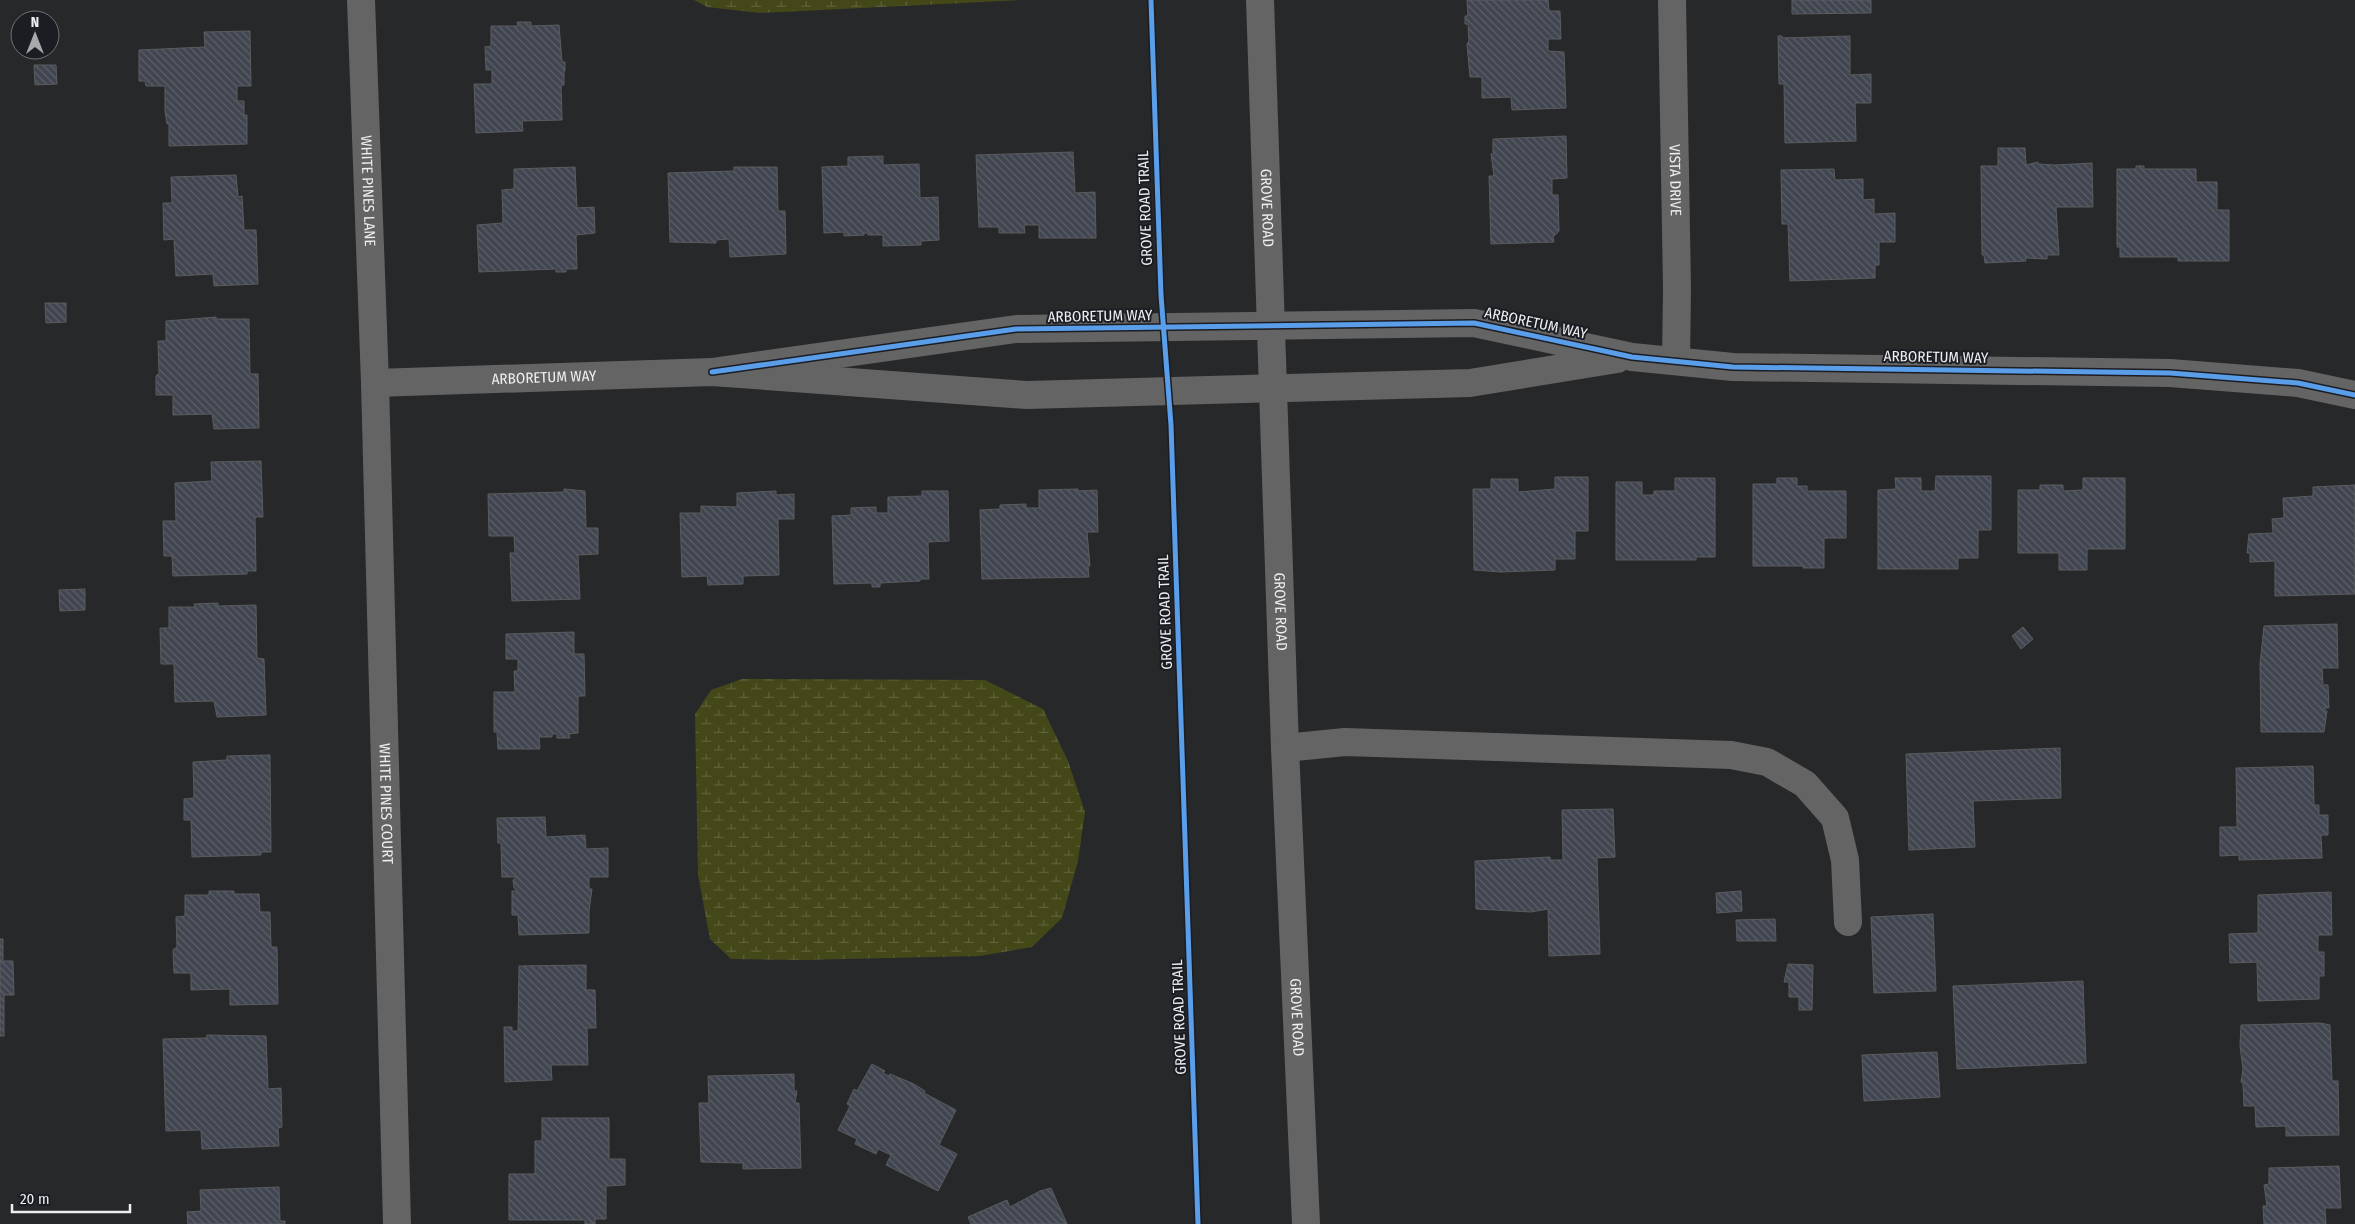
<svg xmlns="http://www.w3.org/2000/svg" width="2355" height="1224" viewBox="0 0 2355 1224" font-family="'Fira Sans Condensed',sans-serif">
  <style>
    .wetland { fill: url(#wetland-marsh) }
    .building { fill: url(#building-back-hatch); stroke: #5a5c5e }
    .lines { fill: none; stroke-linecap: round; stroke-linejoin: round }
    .minor { stroke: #656464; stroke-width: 28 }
    .cycleway-casing { stroke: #1b1d23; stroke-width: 8 }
    .cycleway { stroke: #5a9eea; stroke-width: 5 }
    .labels { text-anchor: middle; stroke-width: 4; stroke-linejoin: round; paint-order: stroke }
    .street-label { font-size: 15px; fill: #eceef1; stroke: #1b1d23 }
  </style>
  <defs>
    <pattern id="wetland-marsh" width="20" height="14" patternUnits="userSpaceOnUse" patternTransform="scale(1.25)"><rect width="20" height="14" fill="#444718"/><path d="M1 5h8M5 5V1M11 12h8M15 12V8" fill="none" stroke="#5f623a"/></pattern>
    <pattern id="building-back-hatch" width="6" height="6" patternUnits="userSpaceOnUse" patternTransform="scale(1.25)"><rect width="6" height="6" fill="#404550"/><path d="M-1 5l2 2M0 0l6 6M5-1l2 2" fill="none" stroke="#5c606a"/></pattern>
  </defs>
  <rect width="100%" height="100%" fill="#26282a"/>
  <!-- wetland -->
  <g class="wetland">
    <polygon points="694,0 1022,0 760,13 707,7"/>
    <polygon points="742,679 985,680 1043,709 1068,761 1085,812 1078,861 1062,918 1032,947 980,956 801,960 731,959 710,939 698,875 695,714 711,690"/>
  </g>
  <!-- building -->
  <g class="building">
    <polygon points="1467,0 1548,0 1549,11 1560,11 1561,39 1548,39 1548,51 1564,52 1566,108 1512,110 1511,97 1482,98 1482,77 1470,77 1467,44 1469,41 1468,24 1465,24 1465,16 1468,16"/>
    <polygon points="1792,0 1871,0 1871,13 1792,14"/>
    <polygon points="517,22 531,22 531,26 559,25 562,62 565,62 565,71 564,71 564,85 561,85 562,120 522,121 523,131 476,133 474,84 492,84 492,70 486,70 485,47 491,46 491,26 518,26"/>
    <polygon points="250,31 251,86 237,86 237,101 244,101 244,115 247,115 247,144 169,146 169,123 167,124 165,111 165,86 146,86 145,81 139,81 139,50 205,47 204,32"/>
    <polygon points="1778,36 1782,36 1782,38 1850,36 1850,75 1871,74 1871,103 1855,103 1856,141 1785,143 1784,84 1779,84"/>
    <polygon points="34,65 56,65 57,84 35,85"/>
    <polygon points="1566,136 1567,178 1552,179 1552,195 1558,195 1559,231 1553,237 1554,242 1491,244 1489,176 1494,176 1491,154 1493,154 1493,139"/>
    <polygon points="1998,148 2025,148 2026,165 2038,162 2038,164 2055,165 2092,163 2093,207 2056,207 2059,255 2047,255 2047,259 2025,258 2026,261 1985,263 1984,255 1982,255 1981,166 1998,166"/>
    <polygon points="1073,152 1075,193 1095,192 1096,238 1039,238 1039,225 1024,225 1025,233 999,233 999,227 979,227 976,155"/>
    <polygon points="883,156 883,165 919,164 920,198 938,197 939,240 921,241 921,245 883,246 883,235 868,235 868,233 864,233 864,235 844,236 844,232 824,233 822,167 848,166 848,157"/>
    <polygon points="2136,166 2144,166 2144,169 2196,169 2196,182 2217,182 2217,210 2229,210 2229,261 2178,261 2178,257 2120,257 2120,247 2117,247 2117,169 2136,169"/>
    <polygon points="575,167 577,208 594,207 595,233 576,235 577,269 566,269 566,272 556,272 556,269 479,272 477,225 503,223 502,190 514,189 514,169"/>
    <polygon points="734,167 777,167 778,211 785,211 786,254 730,257 729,239 716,240 716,243 670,242 668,173 734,171"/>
    <polygon points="1834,169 1835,180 1863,179 1863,200 1874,199 1874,214 1895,213 1895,242 1879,242 1879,265 1875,265 1875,278 1790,281 1788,224 1782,224 1781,170"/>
    <polygon points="236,175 238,197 242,196 244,230 256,230 258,284 214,286 213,274 176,276 174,239 164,240 163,203 172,203 171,177"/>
    <polygon points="45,303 66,303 66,322 46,323"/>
    <polygon points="216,317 216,319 249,319 250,374 258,374 259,428 214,429 212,414 173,415 173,395 156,395 156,376 159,373 158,341 166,341 166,321"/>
    <polygon points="261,461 263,517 255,517 256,571 247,571 247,574 173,576 172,556 164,556 163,521 176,521 175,483 212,481 211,462"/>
    <polygon points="1936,476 1991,476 1991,530 1978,530 1978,558 1958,558 1958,569 1878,569 1878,490 1896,489 1895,478 1921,478 1921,491 1935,491"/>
    <polygon points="1555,477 1588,477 1588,531 1575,531 1575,559 1555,559 1555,570 1501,572 1474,570 1473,489 1491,489 1491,479 1518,479 1518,492 1555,489"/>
    <polygon points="1675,478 1715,478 1715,557 1696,557 1696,560 1616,560 1616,482 1642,482 1642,495 1654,495 1654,491 1675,491"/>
    <polygon points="1777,478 1797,478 1797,486 1807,486 1807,491 1846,491 1846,538 1824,538 1824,568 1803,568 1803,566 1753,566 1753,484 1777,484"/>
    <polygon points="2083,478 2125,478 2125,549 2087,549 2087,570 2059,570 2059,553 2018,553 2018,490 2040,490 2040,485 2063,485 2063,491 2083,490"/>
    <polygon points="2355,485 2355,594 2275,596 2275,561 2250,562 2250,553 2247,553 2249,534 2273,533 2272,519 2284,518 2283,498 2313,496 2313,487"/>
    <polygon points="564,489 585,491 586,528 598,528 598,554 578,555 580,599 512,601 510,553 515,553 514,536 489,536 488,494 564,492"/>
    <polygon points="1078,489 1078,491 1097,490 1098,532 1087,532 1090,566 1088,566 1089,577 982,579 980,510 1000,509 1000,505 1026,504 1026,508 1039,508 1039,490"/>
    <polygon points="776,491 776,495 794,494 794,519 778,519 779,575 743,576 743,584 708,585 707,576 682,577 680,513 701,513 701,506 737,507 737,493"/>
    <polygon points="922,491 948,491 949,541 928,542 929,579 920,579 920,581 880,583 880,587 872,587 872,583 834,584 832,516 851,515 851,508 876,507 876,513 888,513 888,497 922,496"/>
    <polygon points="85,589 85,610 60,611 59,590"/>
    <polygon points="218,603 218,606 256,605 257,658 264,659 266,715 217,717 214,701 175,702 174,664 161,664 160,628 169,628 169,607 195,607 194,604"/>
    <polygon points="2337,624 2338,668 2322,668 2323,685 2328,685 2329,708 2323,708 2327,711 2324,732 2261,732 2260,664 2264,626"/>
    <polygon points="2023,627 2033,639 2021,649 2012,636"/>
    <polygon points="574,632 574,654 584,654 585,696 578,696 578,733 569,734 570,738 557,738 557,734 552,734 552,737 539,737 540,749 498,749 497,732 494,732 494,692 515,692 514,671 518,671 518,659 506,659 506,634"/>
    <polygon points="2060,748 2061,798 1973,801 1975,847 1909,850 1906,754"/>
    <polygon points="270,755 271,852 261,852 261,855 192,857 191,820 184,820 184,799 194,798 193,762 227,760 227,756"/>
    <polygon points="2313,766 2314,805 2319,805 2319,815 2328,815 2328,835 2321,835 2322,858 2239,860 2239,855 2220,856 2220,827 2237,827 2236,768"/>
    <polygon points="1613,809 1615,857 1597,858 1600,954 1549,956 1548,909 1531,912 1476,909 1475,861 1550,857 1550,860 1563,860 1562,810"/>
    <polygon points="545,817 546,837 585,835 586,849 608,848 608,877 589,877 589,889 592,889 589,911 589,933 519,935 518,915 512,915 512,891 517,891 514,888 513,880 517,877 502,877 501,843 498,843 497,818"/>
    <polygon points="209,891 234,891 234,894 259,894 260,912 270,912 271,947 277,947 278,1004 230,1005 230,989 191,990 191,973 174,973 173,950 177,947 176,917 185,916 185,895 209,895"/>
    <polygon points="1741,891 1742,911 1717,913 1716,893"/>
    <polygon points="2331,892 2332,935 2318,935 2318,952 2324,952 2324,976 2319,976 2319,999 2258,1001 2257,962 2230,963 2229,934 2258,933 2258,895"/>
    <polygon points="1933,914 1936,991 1874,993 1871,917"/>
    <polygon points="1775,919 1776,941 1737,941 1736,920"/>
    <polygon points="0,939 3,939 3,961 13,961 14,995 4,995 4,1036 0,1036"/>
    <polygon points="1788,964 1813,965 1812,1010 1799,1010 1799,997 1789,997 1789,982 1784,982"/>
    <polygon points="586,965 586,990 595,990 596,1028 587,1028 588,1065 551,1065 552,1080 505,1082 504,1027 512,1027 512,1031 518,1031 519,966"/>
    <polygon points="2083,981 2086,1063 1957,1069 1953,986"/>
    <polygon points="2320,1023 2330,1025 2332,1081 2338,1081 2339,1135 2286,1136 2286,1126 2256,1127 2255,1106 2244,1106 2243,1084 2241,1082 2243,1069 2240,1046 2241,1025"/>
    <polygon points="207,1035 266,1036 268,1089 281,1088 282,1127 278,1128 279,1146 202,1149 201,1130 166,1131 163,1039 207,1038"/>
    <polygon points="1937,1052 1940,1097 1864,1101 1862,1055"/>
    <polygon points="872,1064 885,1071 883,1073 889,1076 890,1074 914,1084 925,1091 924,1093 956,1110 939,1145 957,1154 938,1191 886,1165 891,1155 878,1149 876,1154 855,1144 857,1139 838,1130 850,1106 847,1104 854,1089 857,1091"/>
    <polygon points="794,1074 794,1091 797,1091 795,1103 799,1103 801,1168 743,1169 743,1163 701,1162 699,1103 709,1103 708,1076"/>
    <polygon points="542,1118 609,1118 609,1159 625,1159 625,1185 606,1186 606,1219 595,1219 595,1224 585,1224 585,1220 509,1220 509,1174 535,1174 535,1141 542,1141"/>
    <polygon points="2339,1166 2341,1208 2325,1208 2326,1224 2264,1224 2263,1206 2267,1206 2264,1185 2269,1184 2269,1168"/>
    <polygon points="279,1187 280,1221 285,1221 285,1224 188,1224 187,1212 201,1211 200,1190"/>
    <polygon points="1051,1188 1067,1224 971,1224 968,1217 1007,1200 1010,1207 1040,1191"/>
  </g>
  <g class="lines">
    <!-- minor -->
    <g class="minor">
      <path id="s1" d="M361,0L375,383L397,1224"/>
      <path id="s2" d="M1260,0L1285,748L1306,1224"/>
      <path id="s3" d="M1672,0L1677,288L1676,361"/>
      <polyline points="712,372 1016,329 1474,323 1632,357 1733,367 2170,373 2298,383 2355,395"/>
      <path id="s4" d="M375,383L712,372L1027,395L1470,383L1617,359"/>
      <polyline points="1285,748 1345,742 1731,755 1767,762 1805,784 1835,818 1845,860 1848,922"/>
    </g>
    <!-- cycleway casing -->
    <g class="cycleway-casing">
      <g id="cycleway">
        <polyline points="1151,0 1161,295 1171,425 1198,1224"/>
        <polyline points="712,372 1016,329 1474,323 1632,357 1733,367 2170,373 2298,383 2355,395"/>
      </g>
    </g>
    <!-- cycleway -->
    <use href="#cycleway" class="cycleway"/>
  </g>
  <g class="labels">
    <!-- street labels -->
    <g class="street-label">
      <text dy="5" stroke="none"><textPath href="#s3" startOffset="180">VISTA DRIVE</textPath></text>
      <text dy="5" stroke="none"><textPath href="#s1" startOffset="191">WHITE PINES LANE</textPath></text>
      <text dy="5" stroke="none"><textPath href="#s2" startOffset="208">GROVE ROAD</textPath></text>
      <text transform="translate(1145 208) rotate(-92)" y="5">GROVE ROAD TRAIL</text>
      <text transform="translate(1100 316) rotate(-1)" y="5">ARBORETUM WAY</text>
      <text transform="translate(1536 323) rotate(12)" y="5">ARBORETUM WAY</text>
      <text transform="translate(1936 357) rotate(1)" y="5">ARBORETUM WAY</text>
      <text dy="5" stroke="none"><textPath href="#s4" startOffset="169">ARBORETUM WAY</textPath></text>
      <text transform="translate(1165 612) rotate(-92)" y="5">GROVE ROAD TRAIL</text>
      <text dy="5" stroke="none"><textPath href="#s2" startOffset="612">GROVE ROAD</textPath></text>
      <text dy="5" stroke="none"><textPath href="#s1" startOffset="804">WHITE PINES COURT</textPath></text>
      <text transform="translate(1179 1017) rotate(-92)" y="5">GROVE ROAD TRAIL</text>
      <text dy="5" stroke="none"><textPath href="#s2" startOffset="1018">GROVE ROAD</textPath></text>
    </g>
  </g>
  <!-- north arrow -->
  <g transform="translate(35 35)"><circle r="24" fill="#1b1d23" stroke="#6f7175"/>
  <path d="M0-4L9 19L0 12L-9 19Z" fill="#a7a9ab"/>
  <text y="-8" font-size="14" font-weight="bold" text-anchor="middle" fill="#eceef1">N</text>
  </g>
  <!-- scale -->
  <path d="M12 1204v8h118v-8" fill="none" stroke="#eceef1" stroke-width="2.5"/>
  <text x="20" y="1204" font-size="15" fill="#eceef1" stroke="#1b1d23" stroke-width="4" paint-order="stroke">20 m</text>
</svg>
